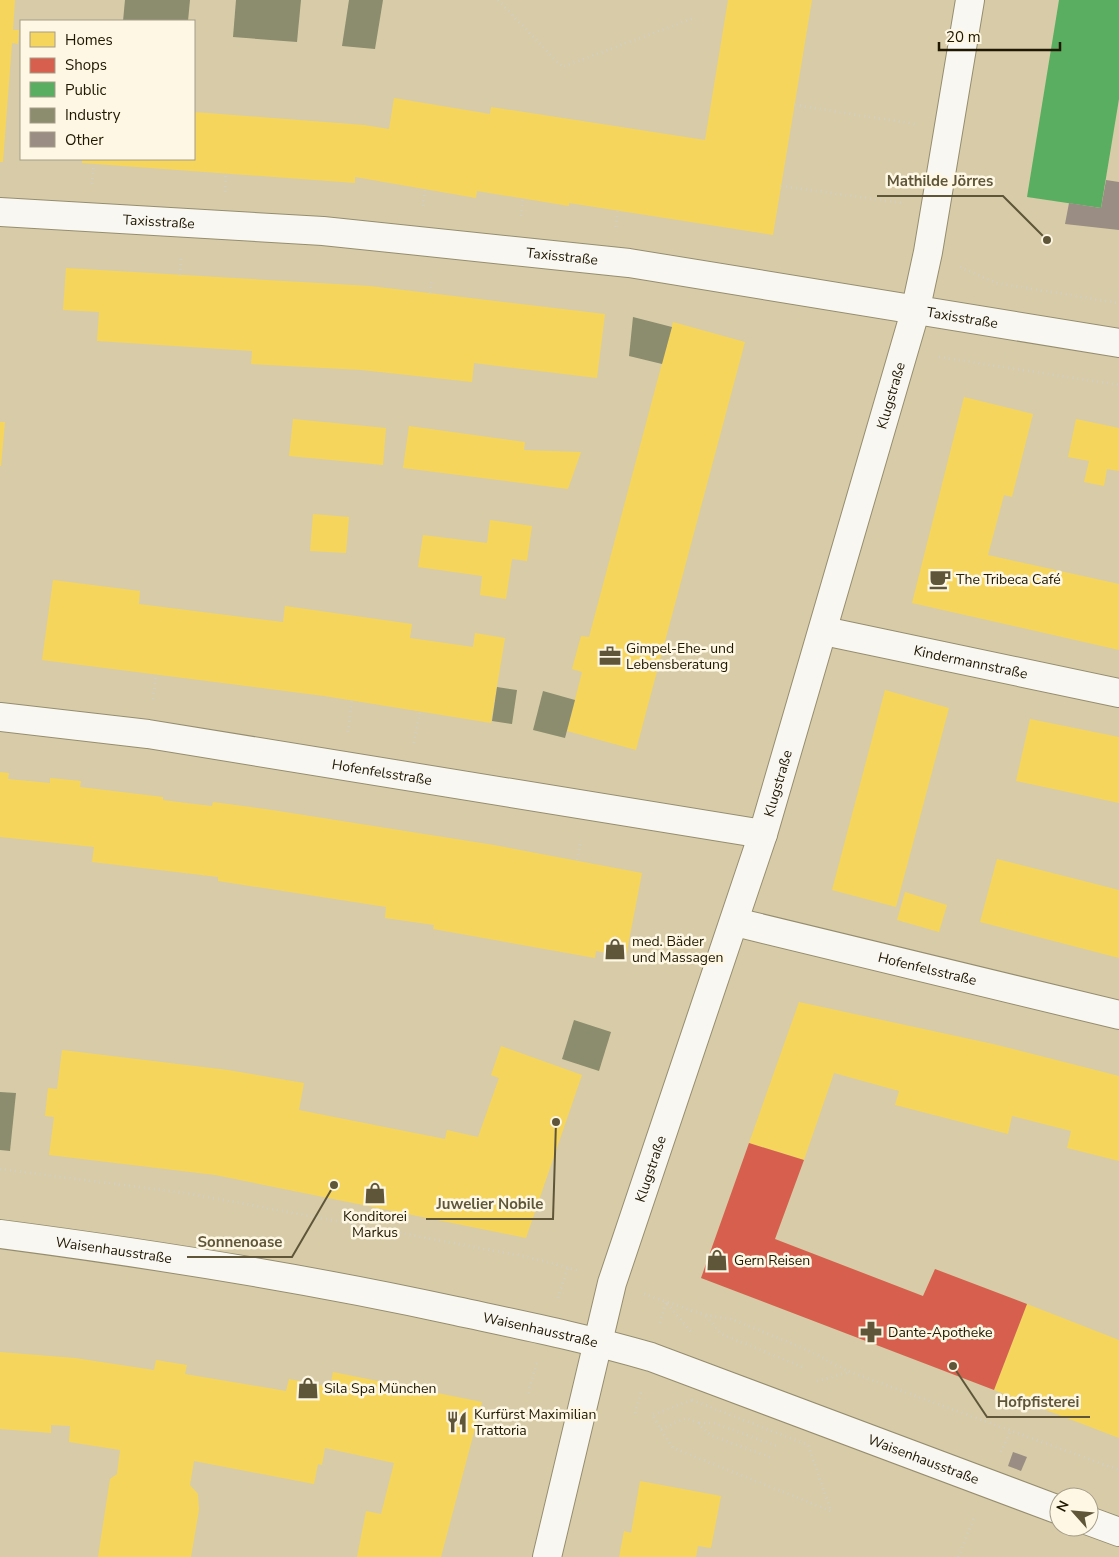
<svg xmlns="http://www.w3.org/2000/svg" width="1119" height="1557" viewBox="0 0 1119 1557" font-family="'Nunito Sans',sans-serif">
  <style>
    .homes { fill: #f6d55c }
    .shops { fill: #d6604d }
    .public { fill: #5aae61 }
    .industry { fill: #8c8c6e }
    .building { fill: #9a8d84 }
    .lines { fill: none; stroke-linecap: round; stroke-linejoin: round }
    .minor-casing { stroke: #968d6f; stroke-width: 30 }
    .path { stroke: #d2cec2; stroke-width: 3; stroke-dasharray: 1 4; stroke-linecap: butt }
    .minor { stroke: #f9f7f2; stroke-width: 28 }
    .labels { text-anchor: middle; stroke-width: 5; stroke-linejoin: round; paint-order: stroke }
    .street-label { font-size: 14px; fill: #1f1700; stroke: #fef7e4 }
    .poi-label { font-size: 14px; fill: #1f1700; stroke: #fef7e4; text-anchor: start }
    .leader { fill: none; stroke: #5f563a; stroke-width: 2 }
    .callout-dot { fill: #5f563a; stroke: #fef7e4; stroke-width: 2 }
    .callout-label { font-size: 15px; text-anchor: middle; font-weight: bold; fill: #5f563a; stroke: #fef7e4; stroke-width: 5; stroke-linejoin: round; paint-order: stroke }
  </style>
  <rect width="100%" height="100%" fill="#d7cca7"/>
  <!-- homes -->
  <g class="homes">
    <polygon points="0,0 15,0 13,30 19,30 18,44 12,43 3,162 0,162"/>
    <polygon points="728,0 812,0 773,235 569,203 569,206 477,191 476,198 355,177 355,183 82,163 82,159 194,159 194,112 364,125 389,129 394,98 490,114 491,107 705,140"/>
    <polygon points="66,268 370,286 605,314 597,378 474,363 472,382 361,370 251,364 252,351 97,341 99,312 63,310"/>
    <polygon points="673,322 745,342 636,750 567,731 582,672 572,669 581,636 589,637"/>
    <polygon points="964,397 1033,414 1012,497 1004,495 988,555 1119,584 1119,650 912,603"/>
    <polygon points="293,419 386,428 383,465 289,456"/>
    <polygon points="1076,419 1119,428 1119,471 1107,469 1104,486 1084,482 1089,461 1068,457"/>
    <polygon points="0,422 5,422 1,466 0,466"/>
    <polygon points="409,426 525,442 524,450 581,452 568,489 403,468"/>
    <polygon points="313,514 349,517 346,553 310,551"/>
    <polygon points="490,520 532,526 527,561 512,559 506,599 480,595 482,576 418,567 423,535 487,543"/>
    <polygon points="53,580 140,591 139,604 283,622 285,606 412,624 410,638 473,647 475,633 505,638 491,723 324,696 42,660"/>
    <polygon points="885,690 949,708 896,907 832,890"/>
    <polygon points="1030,719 1119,737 1119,803 1016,781"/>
    <polygon points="0,772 9,773 8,779 50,783 50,778 81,781 80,787 163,797 163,800 186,803 212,806 213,802 272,810 494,845 642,873 626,956 596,951 595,958 433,929 434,925 385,918 386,907 218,881 218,877 92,862 94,847 0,837"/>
    <polygon points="997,859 1119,890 1119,958 980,922"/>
    <polygon points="905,892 947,905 939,932 897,920"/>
    <polygon points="799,1002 993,1044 1119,1076 1119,1161 1067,1148 1071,1131 1012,1116 1008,1134 895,1105 899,1091 834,1073 804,1160 749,1143"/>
    <polygon points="501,1046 582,1075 526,1238 215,1175 49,1155 54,1117 45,1116 48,1088 57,1089 62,1050 228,1070 304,1083 299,1110 445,1139 447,1130 478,1137 499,1078 491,1075"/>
    <polygon points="1027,1304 1119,1340 1119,1438 994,1390"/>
    <polygon points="0,1352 75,1358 154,1370 156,1360 187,1365 185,1374 286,1391 289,1379 330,1387 333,1372 482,1402 441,1557 357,1557 366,1511 381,1514 394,1463 325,1448 322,1465 318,1464 314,1484 194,1461 190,1485 198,1494 199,1510 191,1557 98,1557 110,1479 117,1474 120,1450 69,1442 70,1426 51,1425 51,1433 0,1429"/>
    <polygon points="640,1481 721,1496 711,1548 698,1546 696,1557 619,1557 624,1531 631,1533"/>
  </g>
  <!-- shops -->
  <polygon class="shops" points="749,1143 804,1160 775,1239 923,1296 935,1269 1027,1304 994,1390 701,1278"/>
  <!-- public -->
  <polygon class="public" points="1059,0 1119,0 1119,99 1101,208 1027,197"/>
  <!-- industry -->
  <g class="industry">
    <polygon points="125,0 190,0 188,21 123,21"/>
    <polygon points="236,0 301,0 297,42 233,37"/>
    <polygon points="349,0 383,0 375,49 342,46"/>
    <polygon points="633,317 672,327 662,364 629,356"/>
    <polygon points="497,687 517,690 512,724 492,721"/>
    <polygon points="543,691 575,700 565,738 533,730"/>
    <polygon points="574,1020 611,1032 599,1071 562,1059"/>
    <polygon points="0,1092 16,1093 10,1151 0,1150"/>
  </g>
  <!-- building -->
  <g class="building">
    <polygon points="1106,180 1119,182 1119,230 1065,224 1069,203 1101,208"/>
    <polygon points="1013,1452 1027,1457 1021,1471 1008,1466"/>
  </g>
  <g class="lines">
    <!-- minor casing -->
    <g class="minor-casing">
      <g id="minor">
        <path id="s1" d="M0,212L323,231L629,263L1119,343"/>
        <path id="s2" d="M824,631L1119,693"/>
        <path id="s3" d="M0,717L148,734L763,834"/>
        <path id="s4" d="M735,922L1119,1015"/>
        <path id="s5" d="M0,1234C153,1254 305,1278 456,1311C521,1325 586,1338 651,1357L1059,1510"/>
        <polyline points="1089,1521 1119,1532"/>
        <path id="s6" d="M547,1557L612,1283L763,834L915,312L928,252L970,0"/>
      </g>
    </g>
    <!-- path -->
    <g class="path">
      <polyline points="498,0 562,67 694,18"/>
      <polyline points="795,105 915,124"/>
      <polyline points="92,184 94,164"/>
      <polyline points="781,186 902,203"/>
      <polyline points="225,192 226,174"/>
      <polyline points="423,206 425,190"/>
      <polyline points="521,216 523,199"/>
      <polyline points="616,227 618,210"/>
      <polyline points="960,267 996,283 1119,303"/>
      <polyline points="180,275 181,258"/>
      <polyline points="430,293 432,278"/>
      <polyline points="939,357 1119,385"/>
      <polyline points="153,699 156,675"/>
      <polyline points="348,732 352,701"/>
      <polyline points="414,743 420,711"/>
      <polyline points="577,860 581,840"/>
      <polyline points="0,1169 192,1194 528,1257 580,1271"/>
      <polyline points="644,1294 705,1315 732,1319 807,1350 850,1372 1119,1470"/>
      <polyline points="558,1298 568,1267"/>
      <polyline points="667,1304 692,1333"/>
      <polyline points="706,1316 721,1334 805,1368"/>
      <polyline points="660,1323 666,1303"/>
      <polyline points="817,1381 850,1372"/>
      <polyline points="528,1393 537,1363"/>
      <polygon points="692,1400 808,1445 831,1511 673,1448 652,1415"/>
      <polyline points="635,1413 641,1392"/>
      <polyline points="699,1423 714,1423 777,1446"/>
      <polyline points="661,1429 686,1418 698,1423 710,1435 772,1458"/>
      <polyline points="1001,1452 1011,1429"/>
      <polyline points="958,1557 975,1516"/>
    </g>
    <!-- minor -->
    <use href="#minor" class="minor"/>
  </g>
  <!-- icons -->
  <defs>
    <g id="cafe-bare" transform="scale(1.725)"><path d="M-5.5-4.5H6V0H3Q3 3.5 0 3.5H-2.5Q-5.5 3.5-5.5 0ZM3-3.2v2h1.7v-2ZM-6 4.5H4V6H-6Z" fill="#5f563a" stroke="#fef7e4" stroke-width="2.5" paint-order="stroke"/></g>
    <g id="office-bare" transform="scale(1.725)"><path d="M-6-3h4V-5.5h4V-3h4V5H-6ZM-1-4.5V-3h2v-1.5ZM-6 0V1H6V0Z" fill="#5f563a" stroke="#fef7e4" stroke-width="2.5" paint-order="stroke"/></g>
    <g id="shop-bare" transform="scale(1.725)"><path d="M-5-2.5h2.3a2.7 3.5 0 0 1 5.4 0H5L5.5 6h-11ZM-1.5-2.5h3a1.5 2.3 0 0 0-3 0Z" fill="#5f563a" stroke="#fef7e4" stroke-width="2.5" paint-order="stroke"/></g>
    <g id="pharmacy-bare" transform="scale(1.725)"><path d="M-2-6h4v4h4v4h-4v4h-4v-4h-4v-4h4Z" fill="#5f563a" stroke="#fef7e4" stroke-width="2.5" paint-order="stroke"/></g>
    <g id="restaurant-bare" transform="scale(1.725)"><path d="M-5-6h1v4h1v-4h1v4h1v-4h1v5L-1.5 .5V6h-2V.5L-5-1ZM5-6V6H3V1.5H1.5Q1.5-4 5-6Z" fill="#5f563a" stroke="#fef7e4" stroke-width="2.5" paint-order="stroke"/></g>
  </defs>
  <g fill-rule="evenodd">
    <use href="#cafe-bare" x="940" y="579"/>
    <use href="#office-bare" x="610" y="656"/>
    <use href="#shop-bare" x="615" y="949"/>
    <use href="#shop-bare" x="375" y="1193"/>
    <use href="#shop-bare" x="717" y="1260"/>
    <use href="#pharmacy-bare" x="871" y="1332"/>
    <use href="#shop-bare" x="308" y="1388"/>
    <use href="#restaurant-bare" x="457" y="1422"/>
  </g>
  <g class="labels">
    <!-- street labels -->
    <g class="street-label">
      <text dy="5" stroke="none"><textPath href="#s1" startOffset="159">Taxisstraße</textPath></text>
      <text dy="5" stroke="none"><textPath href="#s1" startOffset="564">Taxisstraße</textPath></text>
      <text dy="5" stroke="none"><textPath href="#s1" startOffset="969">Taxisstraße</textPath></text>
      <text dy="5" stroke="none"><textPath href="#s6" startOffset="1212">Klugstraße</textPath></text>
      <text dy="5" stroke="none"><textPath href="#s2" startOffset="150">Kindermannstraße</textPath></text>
      <text dy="5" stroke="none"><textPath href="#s3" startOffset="386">Hofenfelsstraße</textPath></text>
      <text dy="5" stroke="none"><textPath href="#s6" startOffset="808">Klugstraße</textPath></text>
      <text dy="5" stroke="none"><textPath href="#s4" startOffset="198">Hofenfelsstraße</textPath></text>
      <text dy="5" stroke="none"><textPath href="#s6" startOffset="402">Klugstraße</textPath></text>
      <text dy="5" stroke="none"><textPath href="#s5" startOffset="115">Waisenhausstraße</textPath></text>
      <text dy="5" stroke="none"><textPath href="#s5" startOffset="549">Waisenhausstraße</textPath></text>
      <text dy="5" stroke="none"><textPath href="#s5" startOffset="954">Waisenhausstraße</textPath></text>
    </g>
    <!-- poi labels -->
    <g class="poi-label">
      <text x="956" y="584">The Tribeca Café</text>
      <text x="626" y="653">Gimpel-Ehe- und<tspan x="626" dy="16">Lebensberatung</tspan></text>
      <text x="632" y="946">med. Bäder<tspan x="632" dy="16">und Massagen</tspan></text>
      <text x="375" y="1221" text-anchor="middle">Konditorei<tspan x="375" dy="16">Markus</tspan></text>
      <text x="734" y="1265">Gern Reisen</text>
      <text x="888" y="1337">Dante-Apotheke</text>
      <text x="324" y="1393">Sila Spa München</text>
      <text x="474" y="1419">Kurfürst Maximilian<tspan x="474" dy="16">Trattoria</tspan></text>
    </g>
  </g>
  <!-- callouts -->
  <path class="leader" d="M1047 240L1003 196H877M556 1122L553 1219H426M334 1185L292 1257H187M953 1366L987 1417H1090"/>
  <g class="callout-dot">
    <circle cx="1047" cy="240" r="5"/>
    <circle cx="556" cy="1122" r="5"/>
    <circle cx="334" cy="1185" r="5"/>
    <circle cx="953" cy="1366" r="5"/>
  </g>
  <g class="callout-label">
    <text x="940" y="186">Mathilde Jörres</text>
    <text x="490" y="1209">Juwelier Nobile</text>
    <text x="240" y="1247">Sonnenoase</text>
    <text x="1038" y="1407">Hofpfisterei</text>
  </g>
  <!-- legend -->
  <rect x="20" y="20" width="175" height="140" fill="#fef7e4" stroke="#a59d89"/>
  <rect x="30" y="32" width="25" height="15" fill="#f6d55c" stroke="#a59d89"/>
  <text x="65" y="45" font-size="15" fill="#1f1700">Homes</text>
  <rect x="30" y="58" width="25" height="15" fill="#d6604d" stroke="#a59d89"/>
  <text x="65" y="70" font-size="15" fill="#1f1700">Shops</text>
  <rect x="30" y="82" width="25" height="15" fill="#5aae61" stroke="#a59d89"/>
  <text x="65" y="95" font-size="15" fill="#1f1700">Public</text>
  <rect x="30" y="108" width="25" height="15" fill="#8c8c6e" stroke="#a59d89"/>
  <text x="65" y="120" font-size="15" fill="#1f1700">Industry</text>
  <rect x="30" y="132" width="25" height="15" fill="#9a8d84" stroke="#a59d89"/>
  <text x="65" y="145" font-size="15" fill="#1f1700">Other</text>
  <!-- north arrow -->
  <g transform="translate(1074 1512) rotate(297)"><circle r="24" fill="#fef7e4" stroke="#a59d89"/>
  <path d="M0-4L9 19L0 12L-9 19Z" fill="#5f563a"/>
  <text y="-8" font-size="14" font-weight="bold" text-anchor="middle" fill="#1f1700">N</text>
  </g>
  <!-- scale -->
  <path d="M939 42v8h121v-8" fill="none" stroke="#1f1700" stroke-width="2.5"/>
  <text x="946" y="42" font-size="15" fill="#1f1700" stroke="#fef7e4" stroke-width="4" paint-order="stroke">20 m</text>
</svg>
